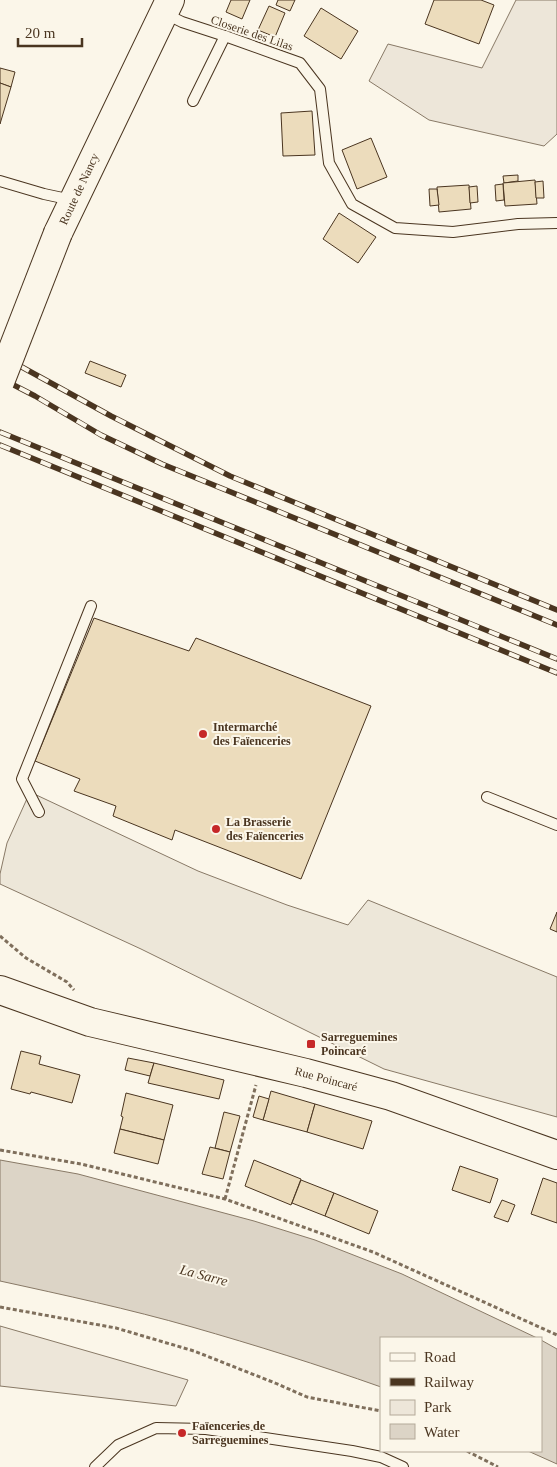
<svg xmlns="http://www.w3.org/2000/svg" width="557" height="1467" viewBox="0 0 557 1467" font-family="Georgia,serif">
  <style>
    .green { fill: #ede6d9; stroke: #887966 }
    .parking { fill: #ede7d9; stroke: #887966 }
    .water { fill: #dcd4c6; stroke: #887966 }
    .building { fill: #ecdcbc; stroke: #4a3520 }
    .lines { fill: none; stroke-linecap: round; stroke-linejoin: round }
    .service-casing { stroke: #4a3520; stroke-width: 12 }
    .primary-casing { stroke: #4a3520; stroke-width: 30 }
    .path { stroke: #7f6f5c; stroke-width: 3; stroke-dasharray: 4 2.5; stroke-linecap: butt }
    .service { stroke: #fbf6e9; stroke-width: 10 }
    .primary { stroke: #fbf6e9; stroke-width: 28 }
    .rail-casing { stroke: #4a3520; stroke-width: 5.5 }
    .rail { stroke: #fbf6e9; stroke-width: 4; stroke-dasharray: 11; stroke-linecap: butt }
    .primary-bridge-casing { stroke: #4a3520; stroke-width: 30; stroke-linecap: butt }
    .primary-bridge { stroke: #fbf6e9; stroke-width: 28 }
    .poi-dot { fill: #c62828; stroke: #fbf6e9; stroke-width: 2 }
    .labels { text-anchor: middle; stroke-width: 4; stroke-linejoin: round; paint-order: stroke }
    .street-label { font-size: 12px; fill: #4a3520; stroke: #fbf6e9 }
    .poi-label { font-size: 12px; font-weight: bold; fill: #4a3520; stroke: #fbf6e9; text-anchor: start }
    .water-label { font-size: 14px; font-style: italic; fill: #4a3520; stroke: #fbf6e9 }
  </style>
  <rect width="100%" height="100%" fill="#fbf6e9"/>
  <!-- green -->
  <g class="green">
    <polygon points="516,0 557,0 557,134 544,146 429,120 369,81 388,44 482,68"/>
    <polygon points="0,1326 188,1380 176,1406 0,1386"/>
  </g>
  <!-- parking -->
  <polygon class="parking" points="30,792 198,871 287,905 348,925 368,900 557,977 557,1117 384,1069 141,949 0,884 0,874 7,843"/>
  <!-- water -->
  <g class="water">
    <path d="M0,1160L78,1174L254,1221L315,1240L402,1274L537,1338H381V1387C319,1365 255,1345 192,1327C129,1309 64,1295 0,1281Z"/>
    <polygon points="541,1340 557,1349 557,1464 528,1451 541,1451"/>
  </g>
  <!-- building -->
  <g class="building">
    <polygon points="231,0 250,0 242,19 226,12"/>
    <polygon points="278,0 295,0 290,11 276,5"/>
    <polygon points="434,0 481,0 494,5 479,44 425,24"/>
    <polygon points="269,6 285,13 275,37 258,30"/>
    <polygon points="321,8 358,31 341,59 304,36"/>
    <polygon points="0,68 15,72 11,87 0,83"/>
    <polygon points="0,83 11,87 0,124"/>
    <polygon points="312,111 315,155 283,156 281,113"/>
    <polygon points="371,138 387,177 357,189 342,150"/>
    <polygon points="518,175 518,181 504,183 503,176"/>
    <polygon points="535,180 537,204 505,206 503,183"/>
    <polygon points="543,181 544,198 536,198 535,182"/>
    <polygon points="503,184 504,200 496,201 495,185"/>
    <polygon points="469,185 471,209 439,212 437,187"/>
    <polygon points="477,186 478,202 470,203 469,187"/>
    <polygon points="429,189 437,189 439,205 430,206"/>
    <polygon points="339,213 376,237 358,263 323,239"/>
    <polygon points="90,361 126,375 121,387 85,373"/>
    <polygon points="94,618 189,651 196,638 371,706 301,879 175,830 172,840 113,816 116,806 74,791 80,779 35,761"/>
    <polygon points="557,912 557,932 550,929"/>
    <polygon points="21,1051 41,1056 39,1064 80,1075 72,1103 31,1092 30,1094 11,1089"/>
    <polygon points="128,1058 154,1063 150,1076 125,1070"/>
    <polygon points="154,1063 224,1080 219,1099 148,1083"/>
    <polygon points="271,1091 315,1104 307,1132 263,1120"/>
    <polygon points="126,1093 173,1105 164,1140 120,1129 123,1117 121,1116"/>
    <polygon points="259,1096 269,1099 263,1120 253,1117"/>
    <polygon points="315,1104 372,1121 363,1149 307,1132"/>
    <polygon points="224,1112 240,1116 230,1152 215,1148"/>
    <polygon points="120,1129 164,1140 158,1164 114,1153"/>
    <polygon points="210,1147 230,1152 223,1179 202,1174"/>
    <polygon points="254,1160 301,1179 291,1205 245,1186"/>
    <polygon points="460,1166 498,1179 490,1203 452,1190"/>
    <polygon points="543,1178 557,1183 557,1223 531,1214"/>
    <polygon points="301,1180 334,1193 325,1216 292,1203"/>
    <polygon points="334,1193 378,1211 369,1234 325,1216"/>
    <polygon points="502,1200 515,1205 508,1222 494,1217"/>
  </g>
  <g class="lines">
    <!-- service casing -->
    <g class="service-casing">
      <g id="service">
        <polyline points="164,13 182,22 225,36 300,63 320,89 329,163 352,204 395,228 453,232 518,224 557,223"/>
        <polyline points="193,101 225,36"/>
        <polyline points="0,181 44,194 72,200"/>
        <polyline points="487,797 557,825"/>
        <polyline points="39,812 22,779 91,606"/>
        <polyline points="95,1467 118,1445 156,1428 206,1429 352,1451 381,1457 403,1467"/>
      </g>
    </g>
    <!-- primary casing -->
    <g class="primary-casing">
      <g id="primary">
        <polyline points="58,233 170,0"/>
        <polyline points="0,990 90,1022 306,1073 391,1096 557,1155"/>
      </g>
    </g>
    <!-- path -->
    <g class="path">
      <polyline points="0,936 26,958 67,982 74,990"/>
      <polyline points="0,1150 81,1164 225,1199 373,1252 557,1335"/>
      <polyline points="225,1199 256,1085"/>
      <polyline points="0,1307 116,1328 194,1351 275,1383 307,1397 381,1411"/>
      <polyline points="467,1451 498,1467"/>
    </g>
    <!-- service -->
    <use href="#service" class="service"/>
    <!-- primary -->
    <use href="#primary" class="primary"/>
    <!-- rail casing -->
    <g class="rail-casing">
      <g id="rail">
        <polyline points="0,355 111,416 230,476 557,610"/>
        <polyline points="0,378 35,396 101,435 162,464 557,625"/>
        <polyline points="0,432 557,659"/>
        <polyline points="0,445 557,673"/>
      </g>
    </g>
    <!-- rail -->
    <use href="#rail" class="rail"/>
    <!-- primary-bridge casing -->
    <g class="primary-bridge-casing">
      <polyline id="primary-bridge" points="0,382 58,233"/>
    </g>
    <!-- primary-bridge -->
    <use href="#primary-bridge" class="primary-bridge"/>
  </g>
  <!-- markers -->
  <g class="poi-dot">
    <circle cx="203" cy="734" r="5"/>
    <circle cx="216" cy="829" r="5"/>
    <rect x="306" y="1039" width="10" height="10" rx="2.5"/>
    <circle cx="182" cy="1433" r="5"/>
  </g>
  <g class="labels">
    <!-- street labels -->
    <g class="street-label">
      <text transform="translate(252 33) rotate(19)" y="4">Closerie des Lilas</text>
      <text transform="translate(79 189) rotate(-65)" y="4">Route de Nancy</text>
      <text transform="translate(326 1079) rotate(15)" y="4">Rue Poincaré</text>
    </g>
    <!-- poi labels -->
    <g class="poi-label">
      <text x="213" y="731">Intermarché<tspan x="213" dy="14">des Faïenceries</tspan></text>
      <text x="226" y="826">La Brasserie<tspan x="226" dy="14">des Faïenceries</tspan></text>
      <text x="321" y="1041">Sarreguemines<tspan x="321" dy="14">Poincaré</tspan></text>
      <text x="192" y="1430">Faïenceries de<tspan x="192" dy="14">Sarreguemines</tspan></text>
    </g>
    <!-- water labels -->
    <g class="water-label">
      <text transform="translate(204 1275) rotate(15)" y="5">La Sarre</text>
    </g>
  </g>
  <!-- legend -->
  <rect x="380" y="1337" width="162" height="115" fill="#fbf6e9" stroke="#b4a999"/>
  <rect x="390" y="1353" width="25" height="8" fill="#fbf6e9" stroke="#b4a999"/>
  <text x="424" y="1362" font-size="15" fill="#4a3520">Road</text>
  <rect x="390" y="1378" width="25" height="8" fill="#4a3520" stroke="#b4a999"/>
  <text x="424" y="1387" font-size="15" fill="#4a3520">Railway</text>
  <rect x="390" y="1400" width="25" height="15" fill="#ede6d9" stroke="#b4a999"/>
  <text x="424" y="1412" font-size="15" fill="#4a3520">Park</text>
  <rect x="390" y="1424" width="25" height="15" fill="#dcd4c6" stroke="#b4a999"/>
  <text x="424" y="1437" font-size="15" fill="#4a3520">Water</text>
  <!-- scale -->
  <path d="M18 38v8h64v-8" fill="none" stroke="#4a3520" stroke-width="2.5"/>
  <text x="25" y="38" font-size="15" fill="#4a3520" stroke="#fbf6e9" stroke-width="4" paint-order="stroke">20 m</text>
</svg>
